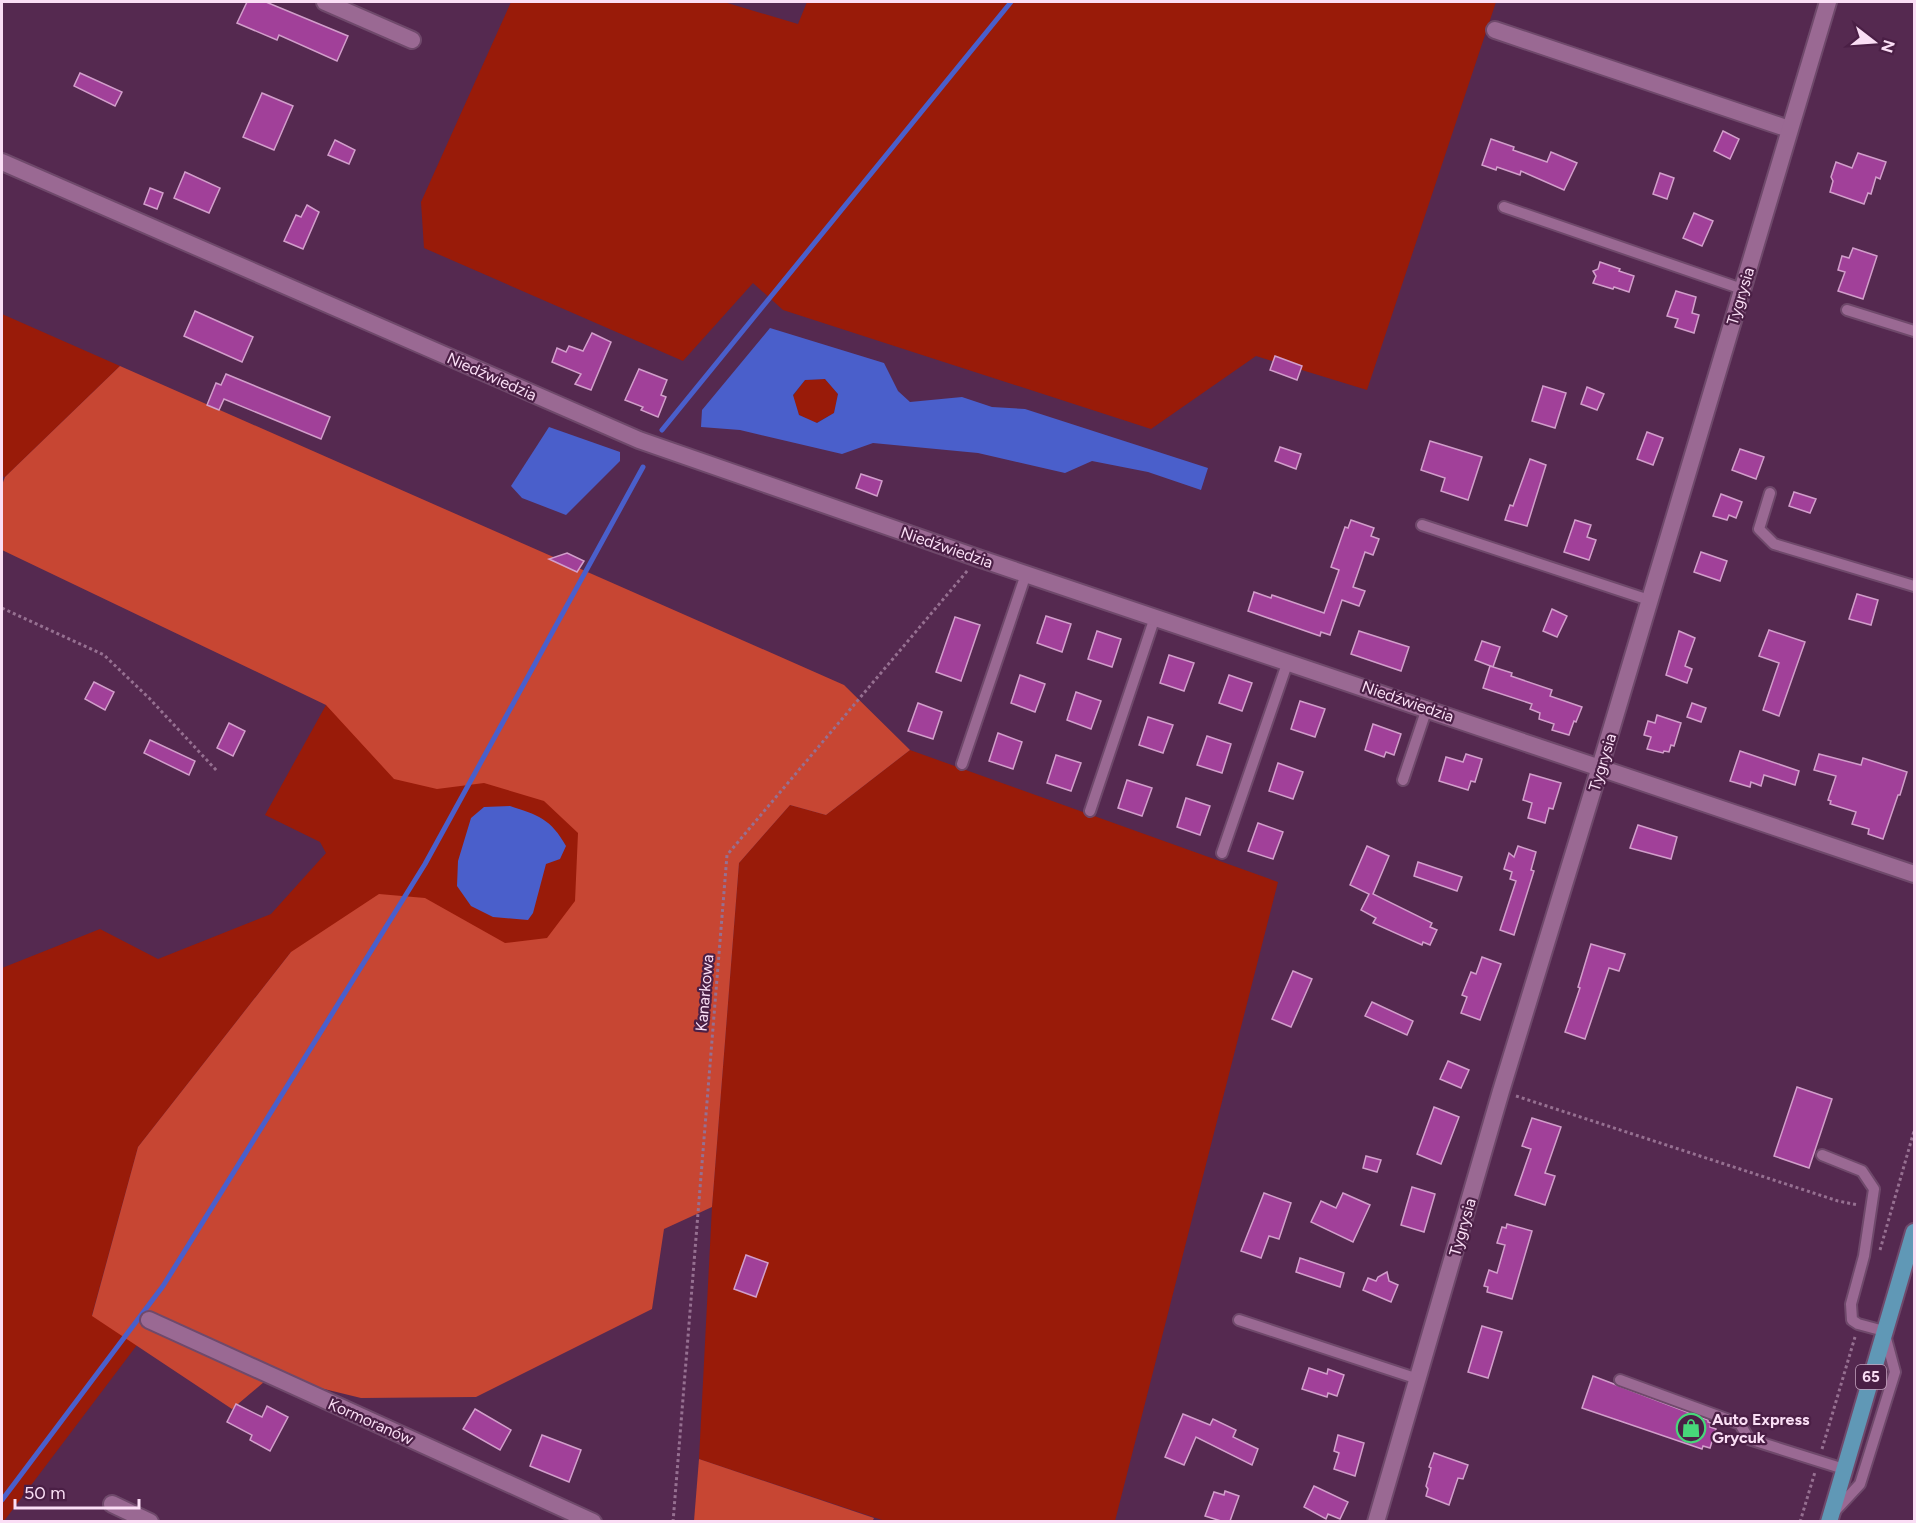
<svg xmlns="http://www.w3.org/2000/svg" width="1916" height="1523" viewBox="0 0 1916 1523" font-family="Figtree,sans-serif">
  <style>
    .green { fill: #991b09 }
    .forest { fill: #c74633 }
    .water { fill: #4a5fcb; fill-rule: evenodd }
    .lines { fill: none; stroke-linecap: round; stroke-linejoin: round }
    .stream { stroke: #4a5fcb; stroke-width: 5 }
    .building { fill: #a14099; stroke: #d29ecb; stroke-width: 1.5 }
    .service-casing { stroke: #6f496b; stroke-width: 14 }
    .minor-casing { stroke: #6f496b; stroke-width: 20 }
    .primary-casing { stroke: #6f496b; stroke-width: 20 }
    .path { stroke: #967091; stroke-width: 3; stroke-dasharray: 3 3; stroke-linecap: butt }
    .service { stroke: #9a6993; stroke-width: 10 }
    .minor { stroke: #9a6993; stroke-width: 16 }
    .primary { stroke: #6098b6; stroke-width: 16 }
    .labels { text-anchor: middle; stroke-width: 4.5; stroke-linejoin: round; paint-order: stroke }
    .shield { fill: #4a1f45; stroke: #c5a5c0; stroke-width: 1.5 }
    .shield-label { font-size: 15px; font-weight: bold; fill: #fadef5 }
    .street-label { font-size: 16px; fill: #fadef5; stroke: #4a1f45 }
    .poi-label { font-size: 16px; font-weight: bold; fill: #fadef5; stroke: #4a1f45; text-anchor: start }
  </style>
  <rect width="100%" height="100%" fill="#552950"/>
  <!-- green -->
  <g class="green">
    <polygon points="511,2 724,2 798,24 807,2 1496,2 1367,390 1256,356 1151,429 783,310 753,283 683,361 424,248 421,202"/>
    <polygon points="2,314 120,366 5,477 2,476"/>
    <polygon points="825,379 838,394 834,413 816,423 799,415 793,396 805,380"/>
    <polygon points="326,705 613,796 610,947 484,965 291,952 138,1147 92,1315 137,1345 4,1521 2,1522 2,968 100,929 158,959 271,914 326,853 320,842 265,815"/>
    <polygon points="910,750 1278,882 1115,1521 885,1521 699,1459 712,1207 739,863 790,805 826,815"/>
  </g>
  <!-- forest -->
  <g class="forest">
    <polygon points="120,366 844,685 910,750 826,815 790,805 739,863 712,1207 664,1229 652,1309 476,1397 361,1398 271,1376 232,1409 92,1316 138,1147 291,952 379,894 425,898 505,943 547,938 575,901 578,833 544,801 484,783 437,789 394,779 326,705 2,550 2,485 5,477"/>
    <polygon points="699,1459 874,1518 872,1522 694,1521"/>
  </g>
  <!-- water -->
  <g class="water">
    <path d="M770,328L884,363L898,391L910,402L962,397L992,407L1025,409L1208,468L1201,490L1148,472L1092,461L1065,473L978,453L873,443L842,454L740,430L701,427L702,410ZM825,379L838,394L834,413L817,423L799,415L793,395L805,380Z"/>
    <polygon points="549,427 620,452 620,461 566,515 522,498 511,486"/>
    <path d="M510,806C538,815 551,819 566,846L560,859L546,864L533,913L528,920L493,917L471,906L457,886L458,861L471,818L484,807Z"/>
  </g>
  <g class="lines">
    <!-- stream -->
    <g class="stream">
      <polyline points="662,430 1011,2"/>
      <polyline points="2,1500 163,1286 425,864 643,467"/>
    </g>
  </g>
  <!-- building -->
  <g class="building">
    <polygon points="247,2 266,2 348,36 337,61 279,35 277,40 237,23"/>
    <polygon points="80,73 122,92 115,106 74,86"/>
    <polygon points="262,93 293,106 274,150 243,137"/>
    <polygon points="1723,131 1739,139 1730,159 1714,151"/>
    <polygon points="1491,139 1514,147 1513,150 1547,162 1551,152 1577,163 1564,190 1521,171 1520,175 1497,167 1496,170 1482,165"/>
    <polygon points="335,140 355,150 349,164 328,155"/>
    <polygon points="1858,153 1886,162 1880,179 1876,177 1871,194 1868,193 1864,204 1830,192 1833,181 1831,177 1836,162 1852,168"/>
    <polygon points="185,172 220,188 209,213 174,198"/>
    <polygon points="1660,173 1674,178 1667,199 1653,194"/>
    <polygon points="150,188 163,193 157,209 144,204"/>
    <polygon points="307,205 319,212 303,249 284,241 296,215 301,217"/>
    <polygon points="1694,213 1713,221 1702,246 1683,238"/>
    <polygon points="1853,248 1877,256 1863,299 1838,291 1845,272 1838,270 1842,256 1849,258"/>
    <polygon points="1600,262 1620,269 1619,271 1634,276 1629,292 1614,287 1613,289 1593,283 1596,276 1593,271 1598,269"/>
    <polygon points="1676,291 1696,297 1692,313 1699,315 1694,333 1675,327 1678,319 1667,316"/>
    <polygon points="195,311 253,337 242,362 184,336"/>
    <polygon points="592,333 611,342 591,390 575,384 581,374 552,362 557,348 566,352 569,346 583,351"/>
    <polygon points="1275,356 1302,366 1297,380 1270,370"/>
    <polygon points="639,369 667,380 661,395 666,397 658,417 641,410 643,407 625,400"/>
    <polygon points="226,374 330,417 321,439 224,399 219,410 207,405 216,383 221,385"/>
    <polygon points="1543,386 1566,393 1555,428 1532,421"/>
    <polygon points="1587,387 1604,394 1597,410 1581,404"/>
    <polygon points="1647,432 1663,438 1653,465 1637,459"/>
    <polygon points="1430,441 1482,457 1468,500 1441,491 1445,478 1421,470"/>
    <polygon points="1280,447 1301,454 1296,469 1275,461"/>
    <polygon points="1740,449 1764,457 1756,479 1732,470"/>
    <polygon points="1530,459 1546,465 1527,526 1505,520 1510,505 1513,506"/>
    <polygon points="861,474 882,481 877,496 856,488"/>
    <polygon points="1794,492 1816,499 1810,513 1789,506"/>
    <polygon points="1721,494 1742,502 1736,518 1729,515 1727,520 1713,516"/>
    <polygon points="1351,520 1374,528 1371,536 1379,539 1373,555 1365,552 1353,587 1365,591 1359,606 1342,600 1330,635 1321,632 1320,636 1248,611 1254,592 1271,598 1272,595 1324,613 1339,570 1331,567 1345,527 1348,528"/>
    <polygon points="1575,520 1591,525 1587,537 1596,540 1589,560 1564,552"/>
    <polygon points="1701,552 1727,561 1720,581 1694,572"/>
    <polygon points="567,553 584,561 577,572 549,559"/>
    <polygon points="1857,594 1878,600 1871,625 1849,619"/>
    <polygon points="1552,609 1567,616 1557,637 1543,631"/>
    <polygon points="1046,616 1071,624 1062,652 1037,643"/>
    <polygon points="955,617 980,625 961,681 936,672"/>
    <polygon points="1769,630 1805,642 1779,716 1763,710 1779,663 1759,656"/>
    <polygon points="1097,631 1121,639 1112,667 1088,659"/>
    <polygon points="1359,631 1409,647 1401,671 1351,654"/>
    <polygon points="1679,631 1695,638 1685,666 1692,669 1687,683 1666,675"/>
    <polygon points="1482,641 1500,647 1493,667 1475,660"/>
    <polygon points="1169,655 1194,663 1184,691 1160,683"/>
    <polygon points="1490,666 1512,673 1511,676 1552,690 1550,696 1582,707 1576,722 1574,721 1569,735 1552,730 1554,724 1539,719 1540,713 1530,709 1532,704 1483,688"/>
    <polygon points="1020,675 1045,684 1035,712 1011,703"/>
    <polygon points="1229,675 1252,683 1242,711 1219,703"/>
    <polygon points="94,682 114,692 105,710 85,699"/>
    <polygon points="1076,692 1101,701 1091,729 1067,720"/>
    <polygon points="1300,701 1325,709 1315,737 1291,729"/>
    <polygon points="918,703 942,712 933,739 908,731"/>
    <polygon points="1692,703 1706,708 1701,722 1687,717"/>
    <polygon points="1657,715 1681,723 1674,746 1671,745 1669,752 1664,751 1663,753 1647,749 1651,737 1644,735 1648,721 1655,723"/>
    <polygon points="1148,717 1173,725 1163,753 1139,745"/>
    <polygon points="229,723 245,731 233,756 217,748"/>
    <polygon points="1373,724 1401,734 1394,755 1386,752 1384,757 1365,750"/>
    <polygon points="998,733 1022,742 1013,769 989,761"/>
    <polygon points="1207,736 1231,744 1222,773 1197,765"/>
    <polygon points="150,740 195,761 189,775 144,753"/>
    <polygon points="1740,751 1799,771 1795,785 1764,775 1761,786 1751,782 1750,787 1730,781"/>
    <polygon points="1466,754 1482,759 1475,782 1471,781 1468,790 1439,781 1446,757 1463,762"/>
    <polygon points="1819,754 1861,765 1863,758 1907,772 1900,795 1898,795 1883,839 1868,834 1869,829 1852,824 1856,812 1830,804 1831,801 1828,800 1836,776 1814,770"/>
    <polygon points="1056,755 1081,763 1071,791 1047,783"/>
    <polygon points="1278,763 1303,772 1293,799 1269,791"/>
    <polygon points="1530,774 1561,783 1553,809 1549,808 1545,823 1528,818 1532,803 1523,800"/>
    <polygon points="1127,780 1152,788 1142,816 1118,808"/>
    <polygon points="1186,798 1210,806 1200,835 1177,827"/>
    <polygon points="1258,823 1283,832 1273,859 1248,851"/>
    <polygon points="1638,825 1677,837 1671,859 1630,848"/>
    <polygon points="1367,846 1389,856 1373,894 1432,923 1430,927 1437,930 1430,945 1423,942 1422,945 1373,923 1376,918 1361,910 1369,894 1350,885"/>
    <polygon points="1518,846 1536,852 1531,870 1534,871 1514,935 1500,930 1516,881 1510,879 1512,872 1504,869 1509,853 1514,857"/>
    <polygon points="1418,862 1462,877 1457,891 1414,876"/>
    <polygon points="1591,944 1625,954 1619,971 1609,968 1585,1039 1565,1032 1580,988 1578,987"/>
    <polygon points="1482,957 1501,964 1480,1020 1461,1013 1467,997 1462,995 1471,972 1476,974"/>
    <polygon points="1293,971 1312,979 1291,1027 1272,1019"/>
    <polygon points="1372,1002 1413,1021 1407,1035 1365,1016"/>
    <polygon points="1448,1061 1469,1070 1461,1088 1440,1079"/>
    <polygon points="1797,1087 1832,1099 1809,1168 1774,1156"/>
    <polygon points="1434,1107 1459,1117 1441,1164 1417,1154"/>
    <polygon points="1532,1118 1561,1127 1545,1173 1555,1176 1545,1205 1515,1195 1531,1149 1522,1146"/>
    <polygon points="1366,1156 1381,1160 1377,1172 1363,1168"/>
    <polygon points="1412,1187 1435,1194 1424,1232 1401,1225"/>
    <polygon points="1264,1193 1291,1203 1279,1239 1269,1236 1261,1258 1241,1251"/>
    <polygon points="1343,1193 1370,1205 1353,1242 1311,1222 1321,1201 1336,1208"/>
    <polygon points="1507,1224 1532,1231 1512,1299 1487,1292 1488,1287 1484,1286 1489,1270 1497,1273 1505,1245 1497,1243 1502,1227 1506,1228"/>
    <polygon points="746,1255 768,1263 756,1297 734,1289"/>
    <polygon points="1300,1258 1344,1273 1340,1287 1296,1272"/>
    <polygon points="1387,1272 1389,1281 1398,1285 1391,1302 1363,1290 1368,1278 1376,1281 1378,1277"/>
    <polygon points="1482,1326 1502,1332 1488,1378 1468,1372"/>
    <polygon points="1309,1368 1327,1374 1328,1369 1344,1375 1337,1396 1328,1393 1327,1397 1302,1389"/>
    <polygon points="1593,1376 1708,1420 1708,1422 1711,1423 1710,1427 1716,1429 1710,1448 1703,1446 1702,1449 1582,1408"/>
    <polygon points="236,1404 262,1417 267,1406 288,1417 270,1451 250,1440 252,1435 227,1422"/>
    <polygon points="475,1409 511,1430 500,1450 463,1429"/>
    <polygon points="1183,1414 1210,1425 1213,1419 1236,1430 1233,1437 1258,1449 1252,1465 1196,1437 1184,1465 1165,1457"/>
    <polygon points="542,1435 581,1450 569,1482 530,1466"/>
    <polygon points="1338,1435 1364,1443 1355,1476 1334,1469 1339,1453 1334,1451"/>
    <polygon points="1434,1453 1468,1465 1463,1479 1458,1478 1449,1505 1426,1496 1428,1489 1426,1486 1431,1468 1429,1467"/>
    <polygon points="1314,1486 1348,1502 1340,1519 1328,1514 1326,1519 1304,1507"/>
    <polygon points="1225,1491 1239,1496 1230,1521 1221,1521 1205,1516 1214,1492 1224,1495"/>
  </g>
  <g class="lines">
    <!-- service casing -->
    <g class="service-casing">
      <g id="service">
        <polyline points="1504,207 1742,289"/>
        <polyline points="1847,310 1914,331"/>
        <polyline points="1770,493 1759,529 1774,544 1914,586"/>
        <polyline points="1422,525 1649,600"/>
        <polyline points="962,764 1026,574"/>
        <polyline points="1403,780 1427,708"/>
        <polyline points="1090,811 1155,617"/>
        <polyline points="1222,853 1288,661"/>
        <polyline points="1822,1155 1862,1171 1874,1189 1864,1256 1851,1304 1852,1320 1858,1324 1884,1331 1895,1372 1860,1484 1835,1511"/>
        <polyline points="1239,1320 1418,1379"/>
        <polyline points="1620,1380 1740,1424 1749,1439 1844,1469"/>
      </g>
    </g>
    <!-- minor casing -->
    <g class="minor-casing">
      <g id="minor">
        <polyline points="325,2 412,40"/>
        <polyline points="1495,30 1789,129"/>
        <polyline points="2,162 639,440 978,558 1914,874"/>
        <polyline points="149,1320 593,1522"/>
        <polyline points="112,1504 150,1522"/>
        <polyline points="1376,1522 1501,1091 1600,767 1828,2"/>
      </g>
    </g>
    <!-- primary casing -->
    <g class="primary-casing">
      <polyline id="primary" points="1829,1522 1914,1232"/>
    </g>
    <!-- path -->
    <g class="path">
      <polyline points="2,608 104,655 149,698 217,771"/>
      <polyline points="1516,1096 1838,1201 1858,1205"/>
      <polyline points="1880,1250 1914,1131"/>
      <polyline points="1822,1449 1855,1337"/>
      <polyline points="673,1522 727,855 968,570"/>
      <polyline points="1800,1522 1815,1472"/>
    </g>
    <!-- service -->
    <use href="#service" class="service"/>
    <!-- minor -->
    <use href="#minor" class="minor"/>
    <!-- primary -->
    <use href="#primary" class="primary"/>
  </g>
  <!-- icons -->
  <defs>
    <g id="shop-ring" transform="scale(1.5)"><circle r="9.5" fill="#4a1f45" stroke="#47d779" stroke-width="1.5"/><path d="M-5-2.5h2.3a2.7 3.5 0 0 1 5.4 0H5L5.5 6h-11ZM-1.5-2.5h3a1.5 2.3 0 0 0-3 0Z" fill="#47d779"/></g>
  </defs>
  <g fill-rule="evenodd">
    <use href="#shop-ring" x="1691" y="1428"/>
  </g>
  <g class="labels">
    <!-- shield labels -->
    <rect class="shield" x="1856" y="1365" width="30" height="24" rx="4.5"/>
    <g class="shield-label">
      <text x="1871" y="1382">65</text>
    </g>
    <!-- street labels -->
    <g class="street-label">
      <text transform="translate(1740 296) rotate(-73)" y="6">Tygrysia</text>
      <text transform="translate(492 376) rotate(24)" y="6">Niedźwiedzia</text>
      <text transform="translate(947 547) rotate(19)" y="6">Niedźwiedzia</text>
      <text transform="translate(1408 701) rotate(19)" y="6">Niedźwiedzia</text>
      <text transform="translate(1602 762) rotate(-73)" y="6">Tygrysia</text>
      <text transform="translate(704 993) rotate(-85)" y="6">Kanarkowa</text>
      <text transform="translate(1462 1227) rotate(-74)" y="6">Tygrysia</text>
      <text transform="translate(371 1421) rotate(24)" y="6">Kormoranów</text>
    </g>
    <!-- poi labels -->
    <g class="poi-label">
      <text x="1712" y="1425">Auto Express<tspan x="1712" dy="18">Grycuk</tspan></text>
    </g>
  </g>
  <!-- border -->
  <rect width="1916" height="1523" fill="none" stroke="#fadef5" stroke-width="6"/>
  <!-- north arrow -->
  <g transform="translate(1874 42) rotate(107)" stroke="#4a1f45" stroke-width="4.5" paint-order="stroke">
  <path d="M0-4.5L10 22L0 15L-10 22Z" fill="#fadef5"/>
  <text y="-9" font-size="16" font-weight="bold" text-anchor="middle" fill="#fadef5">N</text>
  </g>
  <!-- scale -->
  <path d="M15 1499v9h124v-9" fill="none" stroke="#fadef5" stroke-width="3"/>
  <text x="24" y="1499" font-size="18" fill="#fadef5" stroke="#4a1f45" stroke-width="4.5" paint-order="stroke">50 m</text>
</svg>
